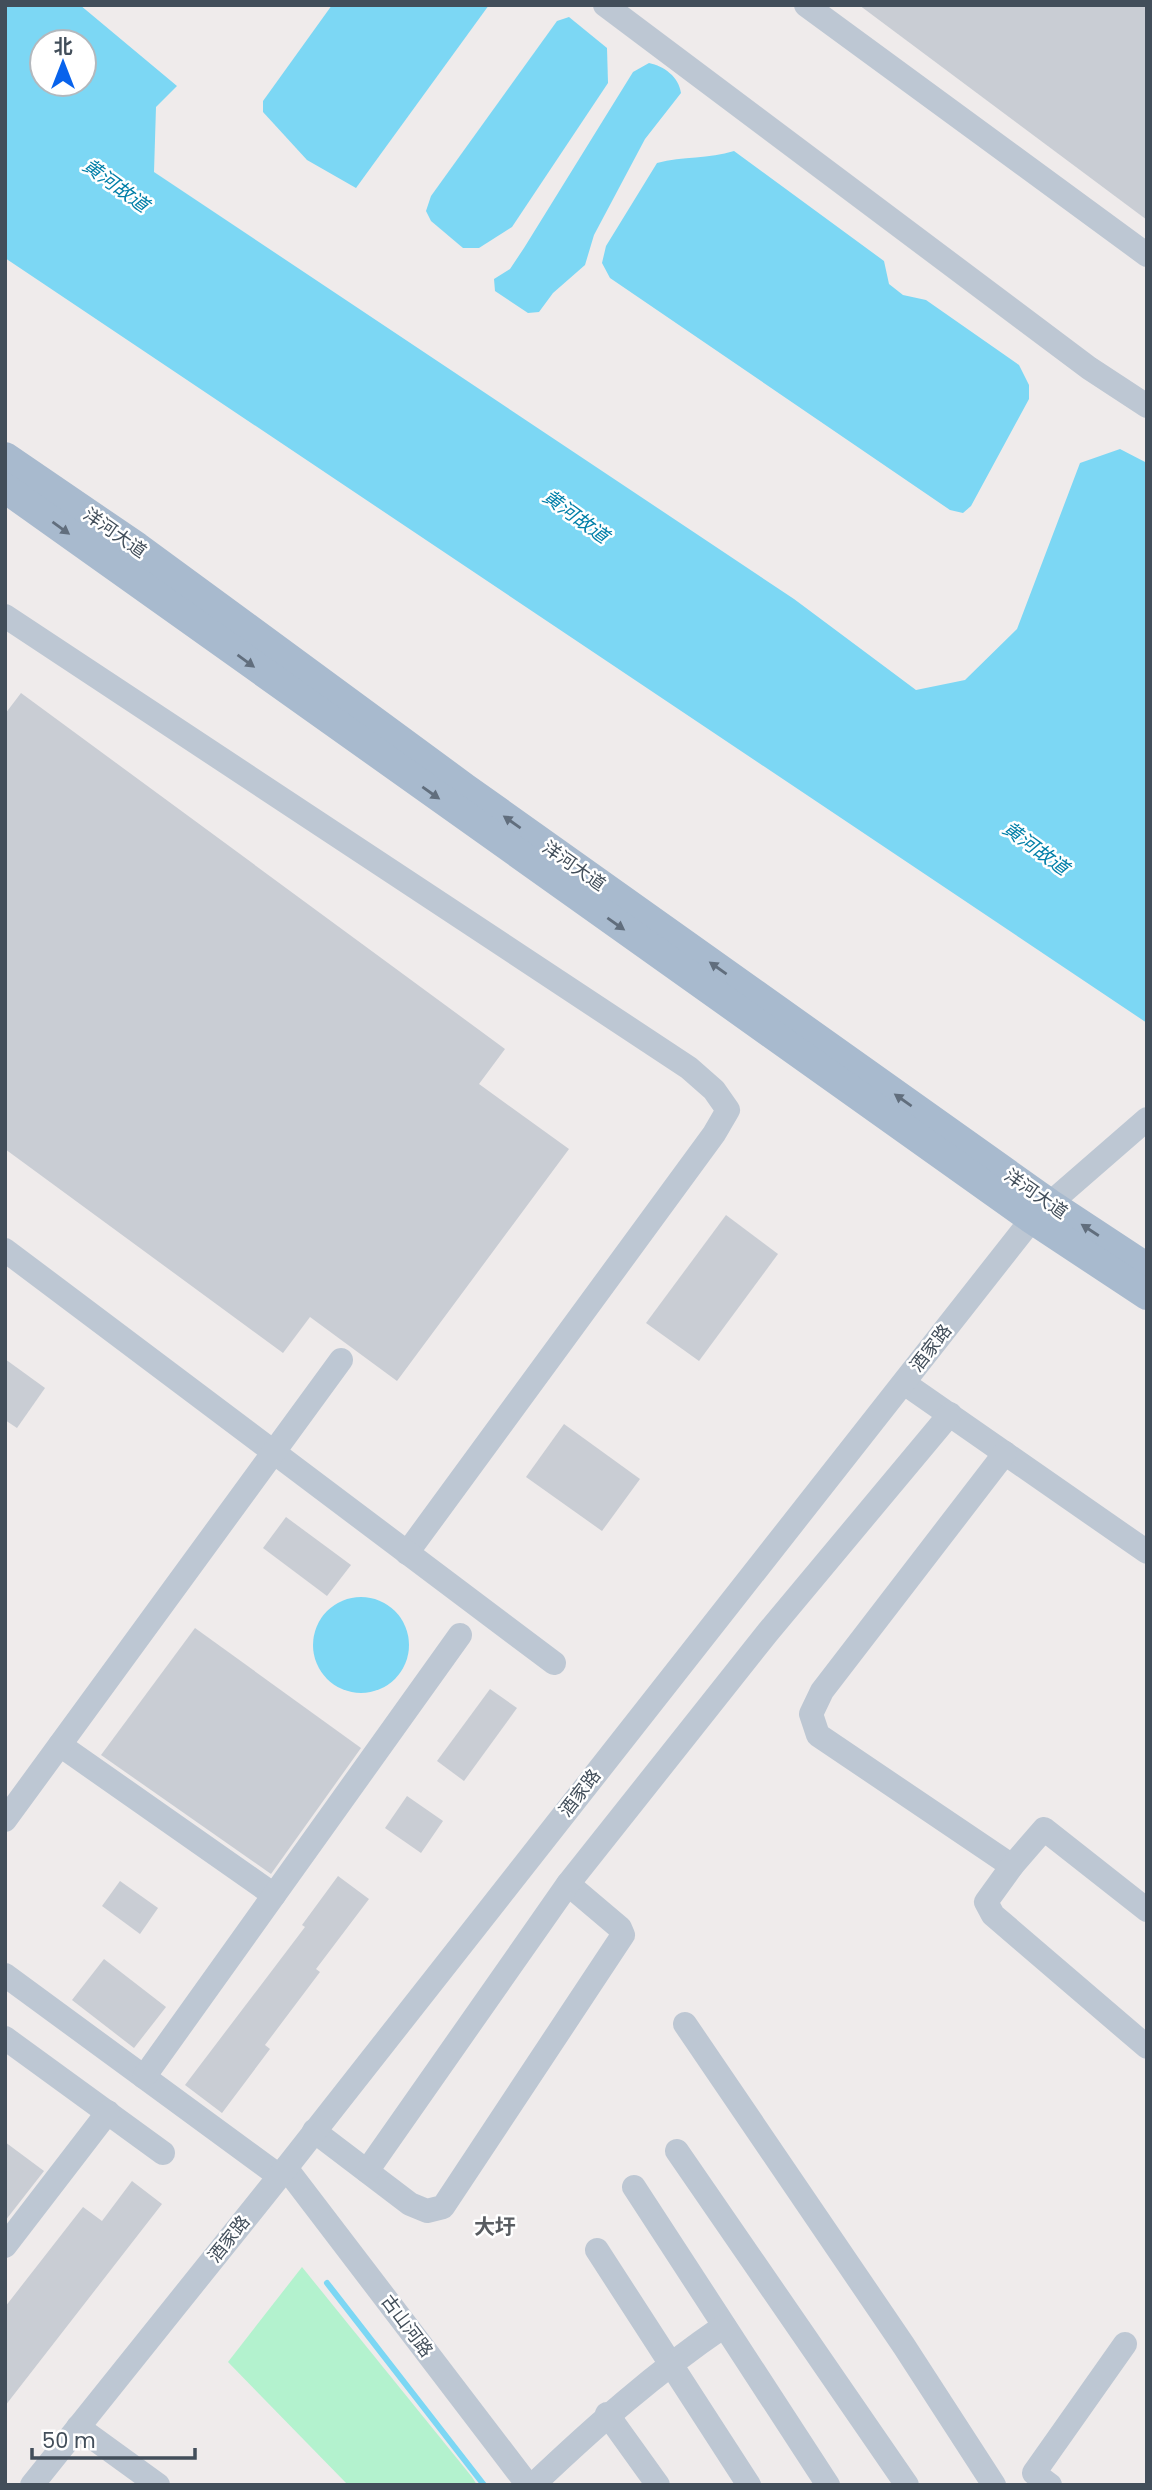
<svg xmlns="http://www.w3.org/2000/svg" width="1152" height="2490" viewBox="0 0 1152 2490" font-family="Poppins,'Noto Sans SC',sans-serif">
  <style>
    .green { fill: #b3f2ce }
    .water { fill: #7cd7f4; fill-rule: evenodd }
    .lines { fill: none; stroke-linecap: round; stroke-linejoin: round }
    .stream { stroke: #7cd7f4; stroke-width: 6 }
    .building { fill: #c9cdd4 }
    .minor { stroke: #bdc7d3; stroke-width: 24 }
    .major { stroke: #a8bace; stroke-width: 30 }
    .oneway { fill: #616e7d }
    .labels { text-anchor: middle; stroke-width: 5; stroke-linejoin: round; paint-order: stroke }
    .street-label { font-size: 18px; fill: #424e5a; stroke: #fff }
    .water-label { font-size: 19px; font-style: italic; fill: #017fa8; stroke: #fff }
    .quarter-label { font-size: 21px; font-weight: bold; fill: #585c61; stroke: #fff }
  </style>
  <rect width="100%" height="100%" fill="#efebeb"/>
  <!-- green -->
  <polygon class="green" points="302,2267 472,2477 477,2485 348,2485 228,2362"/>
  <!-- water -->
  <g class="water">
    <path d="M5,5H80L177,86L156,107L154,172L794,599L916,690L965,680L1017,629L1080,463L1120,449L1147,463V1023L5,258ZM84,42V84H42V42Z"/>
    <polygon points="332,5 489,5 356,188 307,160 263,112 263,101"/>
    <polygon points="569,17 607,48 608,83 512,227 479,248 463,248 431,221 426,211 431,196 557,21"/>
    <path d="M649,63C664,66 679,77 681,93L645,139L594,235L585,265L553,293L539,312L528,313L495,291L494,279L510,269L524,248L633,72Z"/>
    <path d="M734,151L884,261L889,284L903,295L926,300L1019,365L1029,385V399L971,506L963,513L950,510L610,278L602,263L606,246L657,163C683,156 709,159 734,151Z"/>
    <circle cx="361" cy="1645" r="48"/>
  </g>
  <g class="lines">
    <!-- stream -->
    <polyline class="stream" points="327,2283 484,2485"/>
  </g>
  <!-- building -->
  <g class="building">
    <polygon points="859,5 1147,5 1147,220"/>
    <polygon points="21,693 505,1049 479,1084 569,1149 397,1381 310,1317 283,1353 5,1149 5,714"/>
    <polygon points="726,1215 778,1254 699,1361 646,1323"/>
    <polygon points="5,1359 45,1388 17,1428 5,1420"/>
    <polygon points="564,1424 640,1479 602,1531 526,1477"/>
    <polygon points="286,1517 351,1565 327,1596 263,1548"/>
    <polygon points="195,1628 361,1748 271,1874 101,1755"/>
    <polygon points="490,1689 517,1708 464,1781 437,1761"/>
    <polygon points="407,1796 443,1821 421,1853 385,1828"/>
    <polygon points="338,1876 369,1899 316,1969 320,1972 265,2045 270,2049 222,2113 185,2085 305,1927 302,1925"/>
    <polygon points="120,1881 158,1908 140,1934 102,1906"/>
    <polygon points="104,1959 166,2007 134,2048 72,2000"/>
    <polygon points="5,2142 44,2171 5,2221"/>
    <polygon points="132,2181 162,2204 5,2406 5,2307 83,2207 102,2221"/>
  </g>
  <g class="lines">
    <!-- minor -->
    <g class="minor">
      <polyline points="605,5 1089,368 1147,406"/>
      <polyline points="806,5 1147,255"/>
      <polyline points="5,616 689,1068 714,1090 728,1110 714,1134 407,1553"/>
      <polyline points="5,1250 554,1663"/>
      <polyline points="904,1383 1147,1552"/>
      <polyline points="1005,1453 822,1691 811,1714 818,1735 1012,1866"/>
      <polyline points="60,1745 274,1895"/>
      <polyline points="5,1820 341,1360"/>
      <polyline points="1147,1910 1044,1829 1012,1866 986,1902 993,1915 1147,2047"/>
      <polyline points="5,1975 279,2176"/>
      <polyline points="685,2024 904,2346 994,2485"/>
      <polyline points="5,2038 163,2153"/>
      <polyline points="144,2077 460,1635"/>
      <polyline points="314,2131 410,2204 427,2211 443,2207 623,1935 620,1928 568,1884"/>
      <polyline points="677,2151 907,2485"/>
      <polyline points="286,2168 528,2485"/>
      <polyline points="367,2171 568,1884 768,1632 950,1414"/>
      <polyline points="634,2187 828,2485"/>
      <polyline points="5,2246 108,2112"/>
      <polyline points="597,2250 749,2485"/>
      <polyline points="607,2414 658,2485"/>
      <polyline points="78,2427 158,2485"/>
      <polyline points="32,2485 286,2168 1032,1219 1147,1119"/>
      <path d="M533,2485C594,2427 655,2373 724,2326"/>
      <polyline points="1050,2485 1034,2473 1125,2344"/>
    </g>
    <!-- major -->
    <g class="major">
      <polyline points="5,457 137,547 465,788 1050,1204 1147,1268"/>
      <polyline points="5,488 1032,1219 1147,1295"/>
    </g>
  </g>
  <!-- one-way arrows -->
  <defs><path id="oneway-solid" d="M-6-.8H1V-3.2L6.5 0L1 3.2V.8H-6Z" transform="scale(1.75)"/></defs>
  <g class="oneway">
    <use href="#oneway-solid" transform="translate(61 528) rotate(36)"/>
    <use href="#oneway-solid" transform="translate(246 661) rotate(36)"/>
    <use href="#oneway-solid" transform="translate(431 793) rotate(35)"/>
    <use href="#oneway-solid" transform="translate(512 822) rotate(-145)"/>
    <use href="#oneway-solid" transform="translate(616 924) rotate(35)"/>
    <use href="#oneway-solid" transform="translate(718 968) rotate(-145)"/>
    <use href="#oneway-solid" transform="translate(903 1100) rotate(-145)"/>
    <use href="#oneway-solid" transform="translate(1090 1230) rotate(-147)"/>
  </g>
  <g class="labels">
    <!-- street labels -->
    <g class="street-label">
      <text transform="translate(115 533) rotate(35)" y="6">洋河大道</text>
      <text transform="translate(574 866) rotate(35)" y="6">洋河大道</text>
      <text transform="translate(1036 1194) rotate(35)" y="6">洋河大道</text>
      <text transform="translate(931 1348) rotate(-52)" y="6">酒家路</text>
      <text transform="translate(580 1793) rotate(-52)" y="6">酒家路</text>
      <text transform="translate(229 2239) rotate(-51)" y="6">酒家路</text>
      <text transform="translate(407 2326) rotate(53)" y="6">古山河路</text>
    </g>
    <!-- water labels -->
    <g class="water-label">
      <text transform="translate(116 185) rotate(36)" y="7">黄河故道</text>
      <text transform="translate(576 516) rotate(36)" y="7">黄河故道</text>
      <text transform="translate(1036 848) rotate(36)" y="7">黄河故道</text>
    </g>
    <!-- quarter labels -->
    <g class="quarter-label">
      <text x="495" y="2234">大圩</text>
    </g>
  </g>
  <!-- border -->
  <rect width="1152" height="2490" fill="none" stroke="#424e5a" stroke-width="14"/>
  <!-- north arrow -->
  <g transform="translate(63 63)"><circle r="33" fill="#ffffff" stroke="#b3b8bd" stroke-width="2"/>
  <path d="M0-5L12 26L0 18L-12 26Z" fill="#0863ec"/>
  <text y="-10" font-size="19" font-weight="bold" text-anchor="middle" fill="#424e5a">北</text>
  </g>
  <!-- scale -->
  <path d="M32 2448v10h163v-10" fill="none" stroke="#424e5a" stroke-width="3.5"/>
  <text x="42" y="2448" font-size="21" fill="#424e5a" stroke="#ffffff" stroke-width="5" paint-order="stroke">50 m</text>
</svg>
